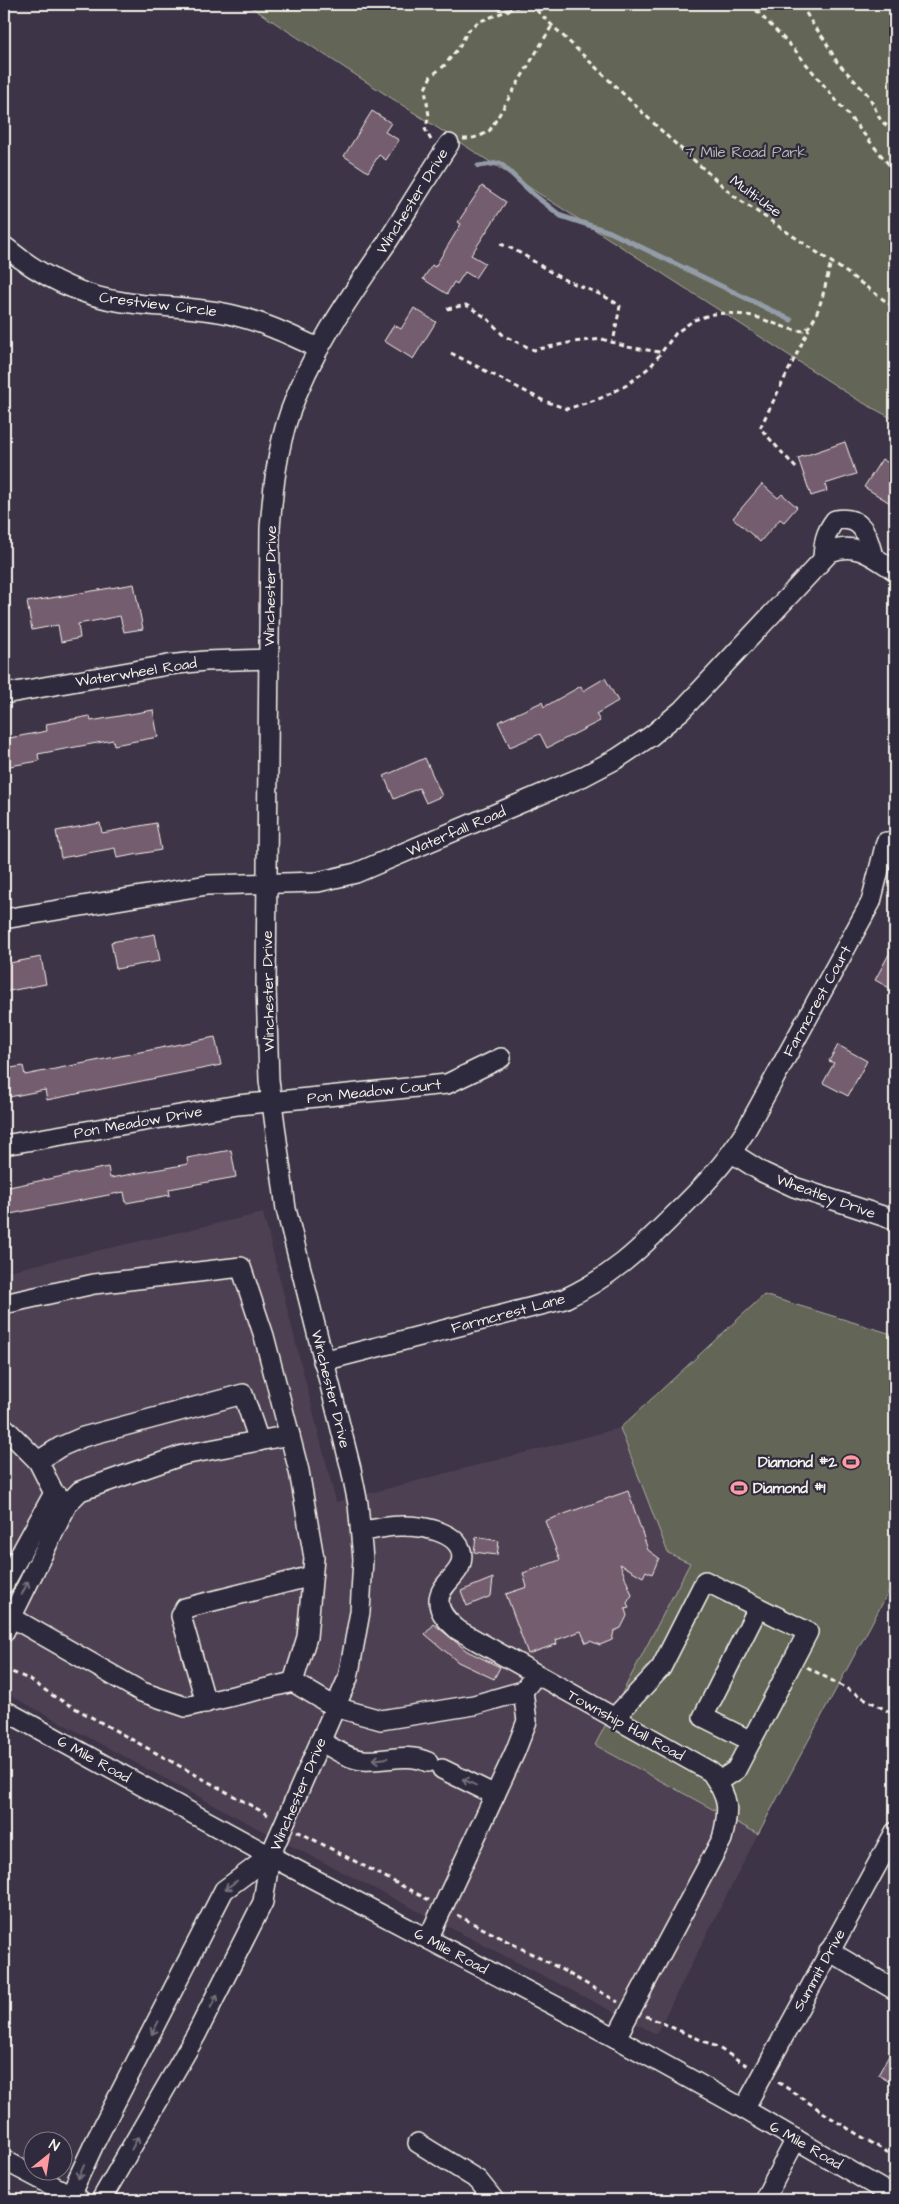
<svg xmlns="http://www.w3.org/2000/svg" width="899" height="2204" viewBox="0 0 899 2204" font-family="'Architects Daughter',sans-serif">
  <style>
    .built { fill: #4e4053 }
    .green { fill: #646557; stroke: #acaba0 }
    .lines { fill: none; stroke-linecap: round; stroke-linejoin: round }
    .stream { stroke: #949ca8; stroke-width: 5 }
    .building { fill: #755d70; stroke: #f4f1e8 }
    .minor-casing { stroke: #f4f1e8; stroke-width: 22 }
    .path { stroke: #f4f1e8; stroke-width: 3; stroke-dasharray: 5 4; stroke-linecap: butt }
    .minor { stroke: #2f2a3d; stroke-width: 19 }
    .oneway { stroke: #747079 }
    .labels { text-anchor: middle; stroke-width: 4.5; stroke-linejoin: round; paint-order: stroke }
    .park-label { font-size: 15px; fill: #bab9ae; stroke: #2f2a3d }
    .street-label { font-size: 15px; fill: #f4f1e8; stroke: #2f2a3d }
    .poi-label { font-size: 15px; font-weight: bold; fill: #f4f1e8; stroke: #2f2a3d; text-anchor: end }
  </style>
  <rect width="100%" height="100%" fill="#3d3447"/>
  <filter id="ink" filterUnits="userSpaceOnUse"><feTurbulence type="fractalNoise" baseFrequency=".02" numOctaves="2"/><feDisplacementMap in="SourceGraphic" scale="10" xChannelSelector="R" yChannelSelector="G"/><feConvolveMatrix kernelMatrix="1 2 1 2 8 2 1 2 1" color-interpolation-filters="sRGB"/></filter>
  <g filter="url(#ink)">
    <!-- built -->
    <polygon class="built" points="263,1213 336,1502 620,1428 668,1553 690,1563 595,1745 758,1834 656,2034 257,1828 4,1692 4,1272"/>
    <!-- green -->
    <g class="green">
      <polygon points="246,4 895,4 895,420 858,400"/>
      <polygon points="764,1295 895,1335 895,1580 758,1834 595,1745 690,1563 668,1553 620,1428"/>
    </g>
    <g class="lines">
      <!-- stream -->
      <polyline class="stream" points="478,166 500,163 533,194 561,216 610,232 791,320"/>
    </g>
    <!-- building -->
    <g class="building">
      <polygon points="372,111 391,123 385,132 399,140 386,160 379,155 368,172 344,156"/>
      <polygon points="482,186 506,202 471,255 485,263 475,278 465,272 457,284 454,282 447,294 423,279 432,265 435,267 461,224 458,222"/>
      <polygon points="414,308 436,322 413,359 384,341 394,325 401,329"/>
      <polygon points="845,442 856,474 825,484 827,491 811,496 798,458"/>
      <polygon points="882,459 895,467 895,506 864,487"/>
      <polygon points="762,484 778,498 782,494 797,507 784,522 780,519 760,542 733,518"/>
      <polygon points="134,584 143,629 124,632 120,616 78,624 80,638 61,642 58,625 32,630 27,602"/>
      <polygon points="605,678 618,701 596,714 600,721 547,748 540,734 510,747 498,722 542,702 544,707 581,686 583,691"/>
      <polygon points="153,710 158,737 114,745 113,740 38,754 39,761 4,767 4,739 47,731 46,724 90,716 91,721"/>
      <polygon points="425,758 442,796 426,803 419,788 394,799 384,776"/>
      <polygon points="100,823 102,833 156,823 161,850 117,858 115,848 61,858 56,831"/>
      <polygon points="155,934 160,961 116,969 111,942"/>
      <polygon points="895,943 895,991 875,980"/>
      <polygon points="41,957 46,984 4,992 4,964"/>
      <polygon points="215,1037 221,1065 47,1100 45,1090 4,1098 4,1069 23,1066 25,1075"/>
      <polygon points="838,1045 867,1061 848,1096 823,1083 834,1063 829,1061"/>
      <polygon points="231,1150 236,1177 169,1189 170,1195 126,1203 124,1192 5,1215 4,1188 108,1167 110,1178 188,1164 187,1158"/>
      <polygon points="628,1491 648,1550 659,1558 652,1574 646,1571 643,1577 620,1564 632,1595 627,1603 629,1608 625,1609 627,1616 621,1628 614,1631 612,1640 600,1645 590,1641 586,1643 581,1631 556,1640 557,1644 528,1654 506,1594 527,1587 523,1573 560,1560 545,1521"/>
      <polygon points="476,1537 499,1541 497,1555 474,1552"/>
      <polygon points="493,1578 491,1596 467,1606 461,1591"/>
      <polygon points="434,1624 467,1651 500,1667 494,1679 458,1662 425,1634"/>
      <polygon points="895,2045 895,2085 878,2075"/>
    </g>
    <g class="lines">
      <!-- minor casing -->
      <g class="minor-casing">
        <g id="minor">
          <path d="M4,246C38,274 79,296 123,302C159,308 197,306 233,315C263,322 290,335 318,348"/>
          <path d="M823,558C824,542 825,533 835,520C863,515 867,535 873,556"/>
          <polyline points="4,694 168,665 205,661 269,659"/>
          <path d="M4,919L207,885L318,882L356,873L582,777L618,758L651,736L682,710L830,552C856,541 874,557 895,571"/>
          <polyline points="4,1145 238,1105 447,1084 501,1058"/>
          <polyline points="732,1153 762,1172 794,1187 895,1220"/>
          <polyline points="4,1304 94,1284 241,1267 264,1336 299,1471 314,1558 307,1637 293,1682 186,1707 142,1692 4,1613"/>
          <path d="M323,1361L564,1299C611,1277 637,1252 673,1216C700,1190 725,1164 745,1132L871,902L886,842"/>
          <polyline points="4,1427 38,1461 54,1493"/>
          <polyline points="38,1461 60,1447 83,1437 243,1394 259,1441"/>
          <polyline points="68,1503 80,1491 183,1455 290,1435"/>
          <path d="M361,1532C374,1529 387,1526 400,1526C422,1525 472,1533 460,1566C455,1578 438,1587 439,1602C439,1614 450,1623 458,1630L711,1772C729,1798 730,1808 722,1839L616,2038"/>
          <polyline points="4,1584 54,1493 68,1503 4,1632"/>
          <polyline points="293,1682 335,1707 381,1720 474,1705 523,1691 531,1681"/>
          <polyline points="206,1703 181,1616 185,1608 312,1576"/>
          <polyline points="4,1710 270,1856 616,2038 744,2109 895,2197"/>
          <polyline points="614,1718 661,1668 705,1581 808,1632 736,1770 718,1782"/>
          <path d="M320,1741C333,1748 348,1759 363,1760C385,1762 406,1752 428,1762"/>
          <polyline points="751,1741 703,1717 758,1608"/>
          <polyline points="442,1769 495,1795"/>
          <polyline points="428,1939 515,1752 527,1721 523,1691"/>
          <polyline points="829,1951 895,1990"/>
          <polyline points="744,2109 895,1832"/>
          <polyline points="418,2143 478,2180 494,2200"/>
          <polyline points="4,2160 80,2200"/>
          <polyline points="68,2200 94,2144 224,1890 270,1856"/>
          <path d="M101,2200L196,2035L263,1902L270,1856L348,1678L360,1612L363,1559L358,1504L351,1469L286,1209L269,1080L266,987L270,528C273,489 277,449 290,412C312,350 349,298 386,244C407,211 427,177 449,144"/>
          <polyline points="764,2200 796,2139"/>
        </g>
      </g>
      <!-- path -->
      <g class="path">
        <polyline points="488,4 508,11"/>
        <polyline points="530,4 668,137 734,196 846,272 895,308"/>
        <polyline points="750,4 794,49 895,172"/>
        <polyline points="806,4 806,13 812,23 824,39 837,62 869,96 881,121 895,132"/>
        <path d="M463,139C472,139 483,136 490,130L553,24"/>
        <polyline points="431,140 425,129 429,116 425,89 431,76 444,66 460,46 467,32 478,22 524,4"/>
        <path d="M500,244C522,251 540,267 561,278C580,287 603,293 620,306L613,343"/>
        <polyline points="447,309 466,305 487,318 504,336 534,350 573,342 602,339 627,347 660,352"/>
        <path d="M451,353L542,400L567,409L601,398L627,385L651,366L676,333L694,320L713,314L728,313L753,316L790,329L804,331C820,320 826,280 831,262"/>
        <polyline points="796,468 760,428 809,329"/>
        <polyline points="807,1667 895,1715"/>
        <polyline points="4,1669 29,1679 55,1697 270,1816"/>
        <polyline points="297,1831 429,1900"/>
        <polyline points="457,1915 557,1967 618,2002"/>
        <polyline points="646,2016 717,2047 748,2066"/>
        <polyline points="778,2082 839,2123 895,2157"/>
      </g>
      <!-- minor -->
      <use href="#minor" class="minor"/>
    </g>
    <!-- one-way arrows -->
    <defs><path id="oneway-shaft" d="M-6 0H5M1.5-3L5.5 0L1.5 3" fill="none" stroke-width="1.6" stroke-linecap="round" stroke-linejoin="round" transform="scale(1.25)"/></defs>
    <g class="oneway">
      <use href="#oneway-shaft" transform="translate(25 1588) rotate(-64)"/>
      <use href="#oneway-shaft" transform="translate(380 1759) rotate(173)"/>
      <use href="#oneway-shaft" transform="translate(469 1782) rotate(-154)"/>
      <use href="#oneway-shaft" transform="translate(231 1885) rotate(144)"/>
      <use href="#oneway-shaft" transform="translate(214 2001) rotate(-63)"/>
      <use href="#oneway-shaft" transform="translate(155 2028) rotate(118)"/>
      <use href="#oneway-shaft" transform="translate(135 2143) rotate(-61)"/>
      <use href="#oneway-shaft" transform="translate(81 2172) rotate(114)"/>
    </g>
  </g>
  <!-- icons -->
  <defs>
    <g id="stadium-bare" transform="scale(1.35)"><path d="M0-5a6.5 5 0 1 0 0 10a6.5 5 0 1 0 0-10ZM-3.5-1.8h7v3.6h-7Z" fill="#ff9aa2" stroke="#2f2a3d" stroke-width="2.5" paint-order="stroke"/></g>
  </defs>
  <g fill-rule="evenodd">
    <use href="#stadium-bare" x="851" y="1462"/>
    <use href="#stadium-bare" x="739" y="1488"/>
  </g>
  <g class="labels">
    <!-- park labels -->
    <g class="park-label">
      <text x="746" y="157">7 Mile Road Park</text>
    </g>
    <!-- street labels -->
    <g class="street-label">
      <text transform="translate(756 196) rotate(36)" y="5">Multi-Use</text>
      <text transform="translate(412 201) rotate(-58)" y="5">Winchester Drive</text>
      <text transform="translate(158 304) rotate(7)" y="5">Crestview Circle</text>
      <text transform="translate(270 586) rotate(-89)" y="5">Winchester Drive</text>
      <text transform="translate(136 672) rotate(-9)" y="5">Waterwheel Road</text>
      <text transform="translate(456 831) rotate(-23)" y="5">Waterfall Road</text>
      <text transform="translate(268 991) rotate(-91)" y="5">Winchester Drive</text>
      <text transform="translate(817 1001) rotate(-61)" y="5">Farmcrest Court</text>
      <text transform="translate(374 1091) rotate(-6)" y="5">Pon Meadow Court</text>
      <text transform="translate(138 1122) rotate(-10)" y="5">Pon Meadow Drive</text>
      <text transform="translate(826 1196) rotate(20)" y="5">Wheatley Drive</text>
      <text transform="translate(508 1313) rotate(-15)" y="5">Farmcrest Lane</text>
      <text transform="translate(331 1389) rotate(76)" y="5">Winchester Drive</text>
      <text transform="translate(626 1725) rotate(29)" y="5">Township Hall Road</text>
      <text transform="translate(94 1759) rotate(29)" y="5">6 Mile Road</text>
      <text transform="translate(298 1794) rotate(-67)" y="5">Winchester Drive</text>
      <text transform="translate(451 1951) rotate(28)" y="5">6 Mile Road</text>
      <text transform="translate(819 1970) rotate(-61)" y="5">Summit Drive</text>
      <text transform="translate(806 2145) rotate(30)" y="5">6 Mile Road</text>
    </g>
    <!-- poi labels -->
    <g class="poi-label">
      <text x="837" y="1467">Diamond #2</text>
      <text x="753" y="1493" text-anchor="start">Diamond #1</text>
    </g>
  </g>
  <!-- margin -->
  <rect width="899" height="2204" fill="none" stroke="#2f2a3d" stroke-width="20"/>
  <rect x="10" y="10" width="879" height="2184" fill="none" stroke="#f4f1e8" stroke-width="2" filter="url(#ink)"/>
  <!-- north arrow -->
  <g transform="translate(48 2156) rotate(30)"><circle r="24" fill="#2f2a3d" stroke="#7e7a81"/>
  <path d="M0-4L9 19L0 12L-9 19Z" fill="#ff9aa2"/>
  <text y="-8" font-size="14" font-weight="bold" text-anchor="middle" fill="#f4f1e8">N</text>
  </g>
</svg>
